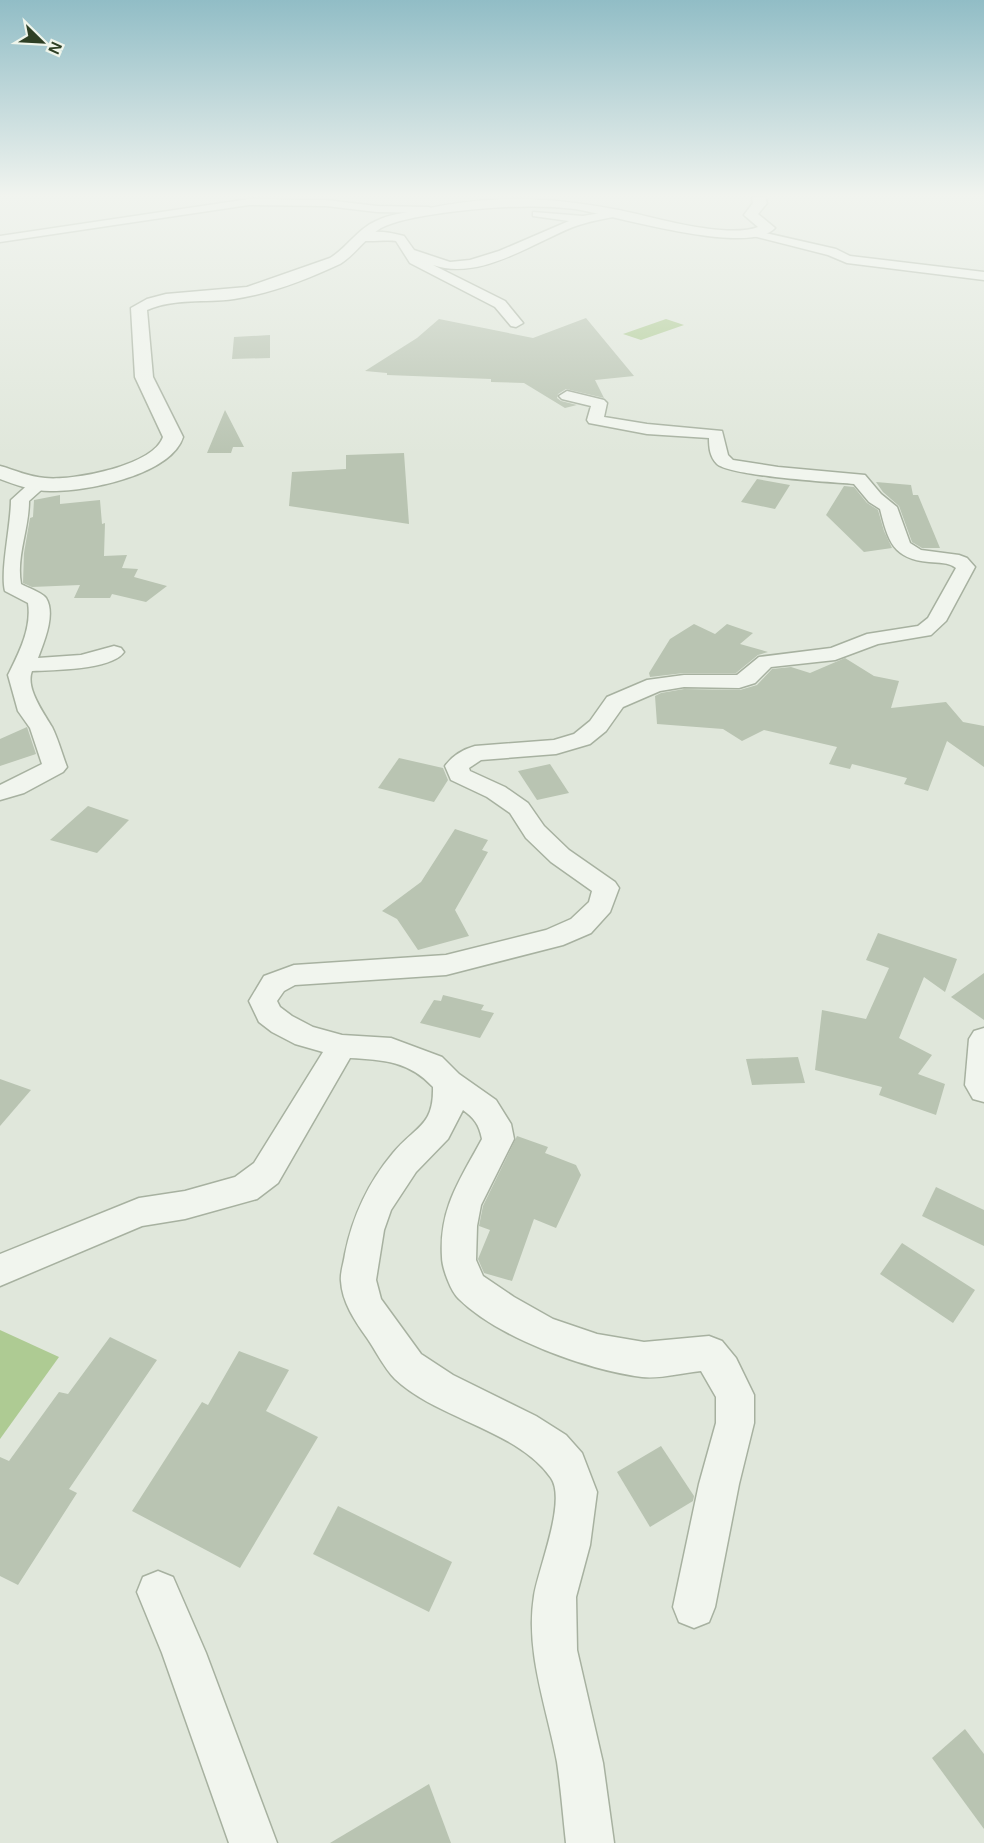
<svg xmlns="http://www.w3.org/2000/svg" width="984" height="1843" viewBox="0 0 984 1843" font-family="Helvetica,sans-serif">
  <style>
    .water { fill: #aecb93 }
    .building { fill: #b9c4b2 }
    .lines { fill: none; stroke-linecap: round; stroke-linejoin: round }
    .minor-casing { stroke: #a7b1a0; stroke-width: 3 }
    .tertiary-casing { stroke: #a7b1a0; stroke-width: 3 }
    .minor { fill: #f1f5ee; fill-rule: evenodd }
    .tertiary { fill: #f1f5ee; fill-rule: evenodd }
  </style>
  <rect width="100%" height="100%" fill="#e0e7db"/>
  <!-- water -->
  <g class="water">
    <polygon points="666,319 684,325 641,340 623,334"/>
    <polygon points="0,1330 59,1357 0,1439"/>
  </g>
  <!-- building -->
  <g class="building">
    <polygon points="586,318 634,376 595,380 604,398 566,389 558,394 557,398 561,401 577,405 565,408 524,383 491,382 491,379 387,375 387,373 365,371 417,338 439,319 533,338"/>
    <polygon points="270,335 270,358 232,359 234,337"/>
    <polygon points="225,410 244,447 233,447 231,453 207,453"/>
    <polygon points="404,453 409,524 289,506 292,472 346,469 346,455"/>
    <polygon points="757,479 790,485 775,509 741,502"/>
    <polygon points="876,482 911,485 913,495 918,495 940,548 922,548 912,542 899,506 883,492"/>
    <polygon points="844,486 854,487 867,503 878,510 884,531 892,548 864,552 826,515"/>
    <polygon points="60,495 60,504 100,500 102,524 105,523 104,556 127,555 122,568 138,569 134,577 167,586 146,602 112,594 110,598 74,598 80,585 32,587 23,583 24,553 30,518 33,517 34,500"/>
    <polygon points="694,624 715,634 727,624 753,633 740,644 768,652 758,655 736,673 684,673 650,677 649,673 670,639"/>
    <polygon points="845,658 874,676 899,681 891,708 946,702 963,722 984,726 984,767 947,741 928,791 904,784 907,778 852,764 850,769 829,764 837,747 764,730 742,741 723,729 657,724 655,696 661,693 684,689 740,690 757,685 772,669 791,667 810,673"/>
    <polygon points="27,727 36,754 0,766 0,739"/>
    <polygon points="399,758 443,768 448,780 434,802 378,788"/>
    <polygon points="550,764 569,793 537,800 518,771"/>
    <polygon points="88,806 129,820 97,853 50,840"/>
    <polygon points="455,829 488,840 482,850 488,852 455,910 469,936 418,950 397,919 382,911 421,882"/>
    <polygon points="878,933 957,959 945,992 924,977 899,1038 932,1055 918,1074 945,1084 936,1115 879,1095 882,1087 815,1070 822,1010 866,1019 889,968 866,960"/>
    <polygon points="984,973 984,1020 951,997"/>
    <polygon points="443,995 484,1005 481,1010 494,1013 480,1038 420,1023 434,1000 441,1001"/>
    <polygon points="798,1057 805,1083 752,1085 746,1059"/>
    <polygon points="0,1079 31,1090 0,1126"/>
    <polygon points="517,1136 548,1147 545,1153 576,1165 581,1175 556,1228 534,1219 512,1281 484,1273 478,1259 490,1230 479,1226 483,1206"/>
    <polygon points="936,1187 984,1210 984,1246 922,1216"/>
    <polygon points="902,1243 975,1290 953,1323 880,1274"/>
    <polygon points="110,1337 157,1360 69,1489 77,1493 18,1585 0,1576 0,1457 9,1461 59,1392 68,1394"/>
    <polygon points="239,1351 289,1370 266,1411 318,1437 240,1568 132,1511 202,1402 208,1405"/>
    <polygon points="661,1446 694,1496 693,1501 650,1527 617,1472"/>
    <polygon points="338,1506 452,1562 429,1612 313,1554"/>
    <polygon points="965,1729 984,1754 984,1829 932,1758"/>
    <polygon points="429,1784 451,1843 330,1843"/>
  </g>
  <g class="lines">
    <!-- minor casing -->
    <g class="minor-casing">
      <g id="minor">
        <polygon points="249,199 326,200 377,206 429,207 434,210 429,213 377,212 326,206 249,205 0,242 0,236"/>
        <path d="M618,210L622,211V215C605,219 589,221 573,227C531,244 479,281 433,265L505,301L523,323L516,327L511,326L495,307L410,263L396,241C384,239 362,244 354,238C367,228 389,232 404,236L414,250L450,262L470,260L499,251L569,221L533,216V212L583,216Z"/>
        <polygon points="757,231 836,249 850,256 984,272 984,280 847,263 828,255 753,236 753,232"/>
        <path d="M567,391L604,400L607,403L604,417L647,424L722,431L728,455L733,460L778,467L865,475L881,494L897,507L910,543L921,550L959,555L967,558L975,567L946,621L931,635L878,644L835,660L771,667L755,683L739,688L684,687L660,691L623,707L606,731L590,744L556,754L481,760L469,768L470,771L505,787L528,803L544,826L569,850L615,882L619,888L610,912L591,933L563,945L446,975L295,985L284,991L277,1001L280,1007L292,1016L313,1027L342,1035L391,1038L442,1057L459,1074L496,1100L511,1124L514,1139L481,1205L477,1226L476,1260L483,1276L514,1297L553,1319L597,1334L644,1342L709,1336L722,1341L736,1358L754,1395V1423L739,1484L715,1607L709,1622L694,1628L679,1622L673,1607L699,1484L716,1423V1397L701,1371C682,1373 660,1379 642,1377C588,1370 498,1338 459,1299C451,1292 442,1268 442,1257C439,1208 460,1180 482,1139C479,1124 474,1118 463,1110L448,1139L416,1172L391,1210L384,1230L376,1280L381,1299L421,1354L453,1375L536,1416L566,1435L582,1453L597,1492L590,1545L576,1597L577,1650L603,1763L614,1843H566C563,1816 561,1789 557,1762C547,1708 525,1652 534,1596C538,1569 567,1501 551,1478C518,1430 437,1419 395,1379C384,1368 376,1351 367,1338C355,1321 342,1302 341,1281C340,1273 344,1262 345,1254C353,1215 368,1183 393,1153C415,1126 434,1127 433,1087C409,1061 384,1060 350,1058L278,1183L257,1199L185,1219L142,1226L0,1286V1254L139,1198L185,1191L235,1177L254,1163L323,1052L295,1044L272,1032L259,1022L249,1001L264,976L294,965L446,955L546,930L571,919L589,902L592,891L551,862L526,838L510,813L487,797L451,780L445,766C452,756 464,749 475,746L554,740L574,734L590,721L607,697L647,680L684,675H737L759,657L831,648L867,634L918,626L928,618L956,568C948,562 939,563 929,562C893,559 888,541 880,509L869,502L854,484C831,482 730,476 717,464C710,457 709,448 709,438L647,434L589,423L587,420L591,406L562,399L559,396Z"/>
        <path d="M39,479L45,480L48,484L29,501C29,530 16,556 21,584C28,588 41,592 46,598C56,614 44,642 38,658L81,655L114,646L121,648L124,652C112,670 53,670 32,671C25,688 44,713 52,727C58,739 62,754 67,767L63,772L24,793L0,800V785L42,764L30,728L18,711L8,675C19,653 32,628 28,603L5,591C0,571 11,525 11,500L33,480Z"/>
        <polygon points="984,1028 984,1102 973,1099 965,1085 969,1039 974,1031"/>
        <polygon points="158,1571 173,1577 206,1653 277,1843 229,1843 162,1653 137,1592 143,1577"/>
      </g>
    </g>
    <!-- tertiary casing -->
    <g class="tertiary-casing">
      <path id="tertiary" d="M752,197H765L767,203L758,214L775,228C749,257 613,215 575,209C553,206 529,206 507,207C478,208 405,215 381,228C365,238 356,254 340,264C308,279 270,294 234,299C205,303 175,298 147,310L153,377L183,437C171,475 86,492 50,491C33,491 16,485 0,479V466C15,470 29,477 45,478C73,481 153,466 163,437L135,377L131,308L147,299L166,294L247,287L330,258C347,248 357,229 376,221C389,214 405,213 420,210C497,193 560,197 637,214C666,221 730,238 758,227L744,215L753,203Z"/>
    </g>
    <!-- minor -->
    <use href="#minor" class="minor"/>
    <!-- tertiary -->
    <use href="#tertiary" class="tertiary"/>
  </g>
  <!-- sky -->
  <linearGradient id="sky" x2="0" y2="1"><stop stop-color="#91bdc6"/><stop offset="0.43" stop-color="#f1f4ef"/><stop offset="1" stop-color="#f1f4ef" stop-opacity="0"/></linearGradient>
  <rect width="984" height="455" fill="url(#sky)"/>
  <!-- north arrow -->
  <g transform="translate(42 42) rotate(114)" stroke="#eff5eb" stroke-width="4.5" paint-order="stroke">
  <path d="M0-4.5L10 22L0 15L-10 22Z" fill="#2e3f24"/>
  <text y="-9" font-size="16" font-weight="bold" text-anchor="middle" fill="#2e3f24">N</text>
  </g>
</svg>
